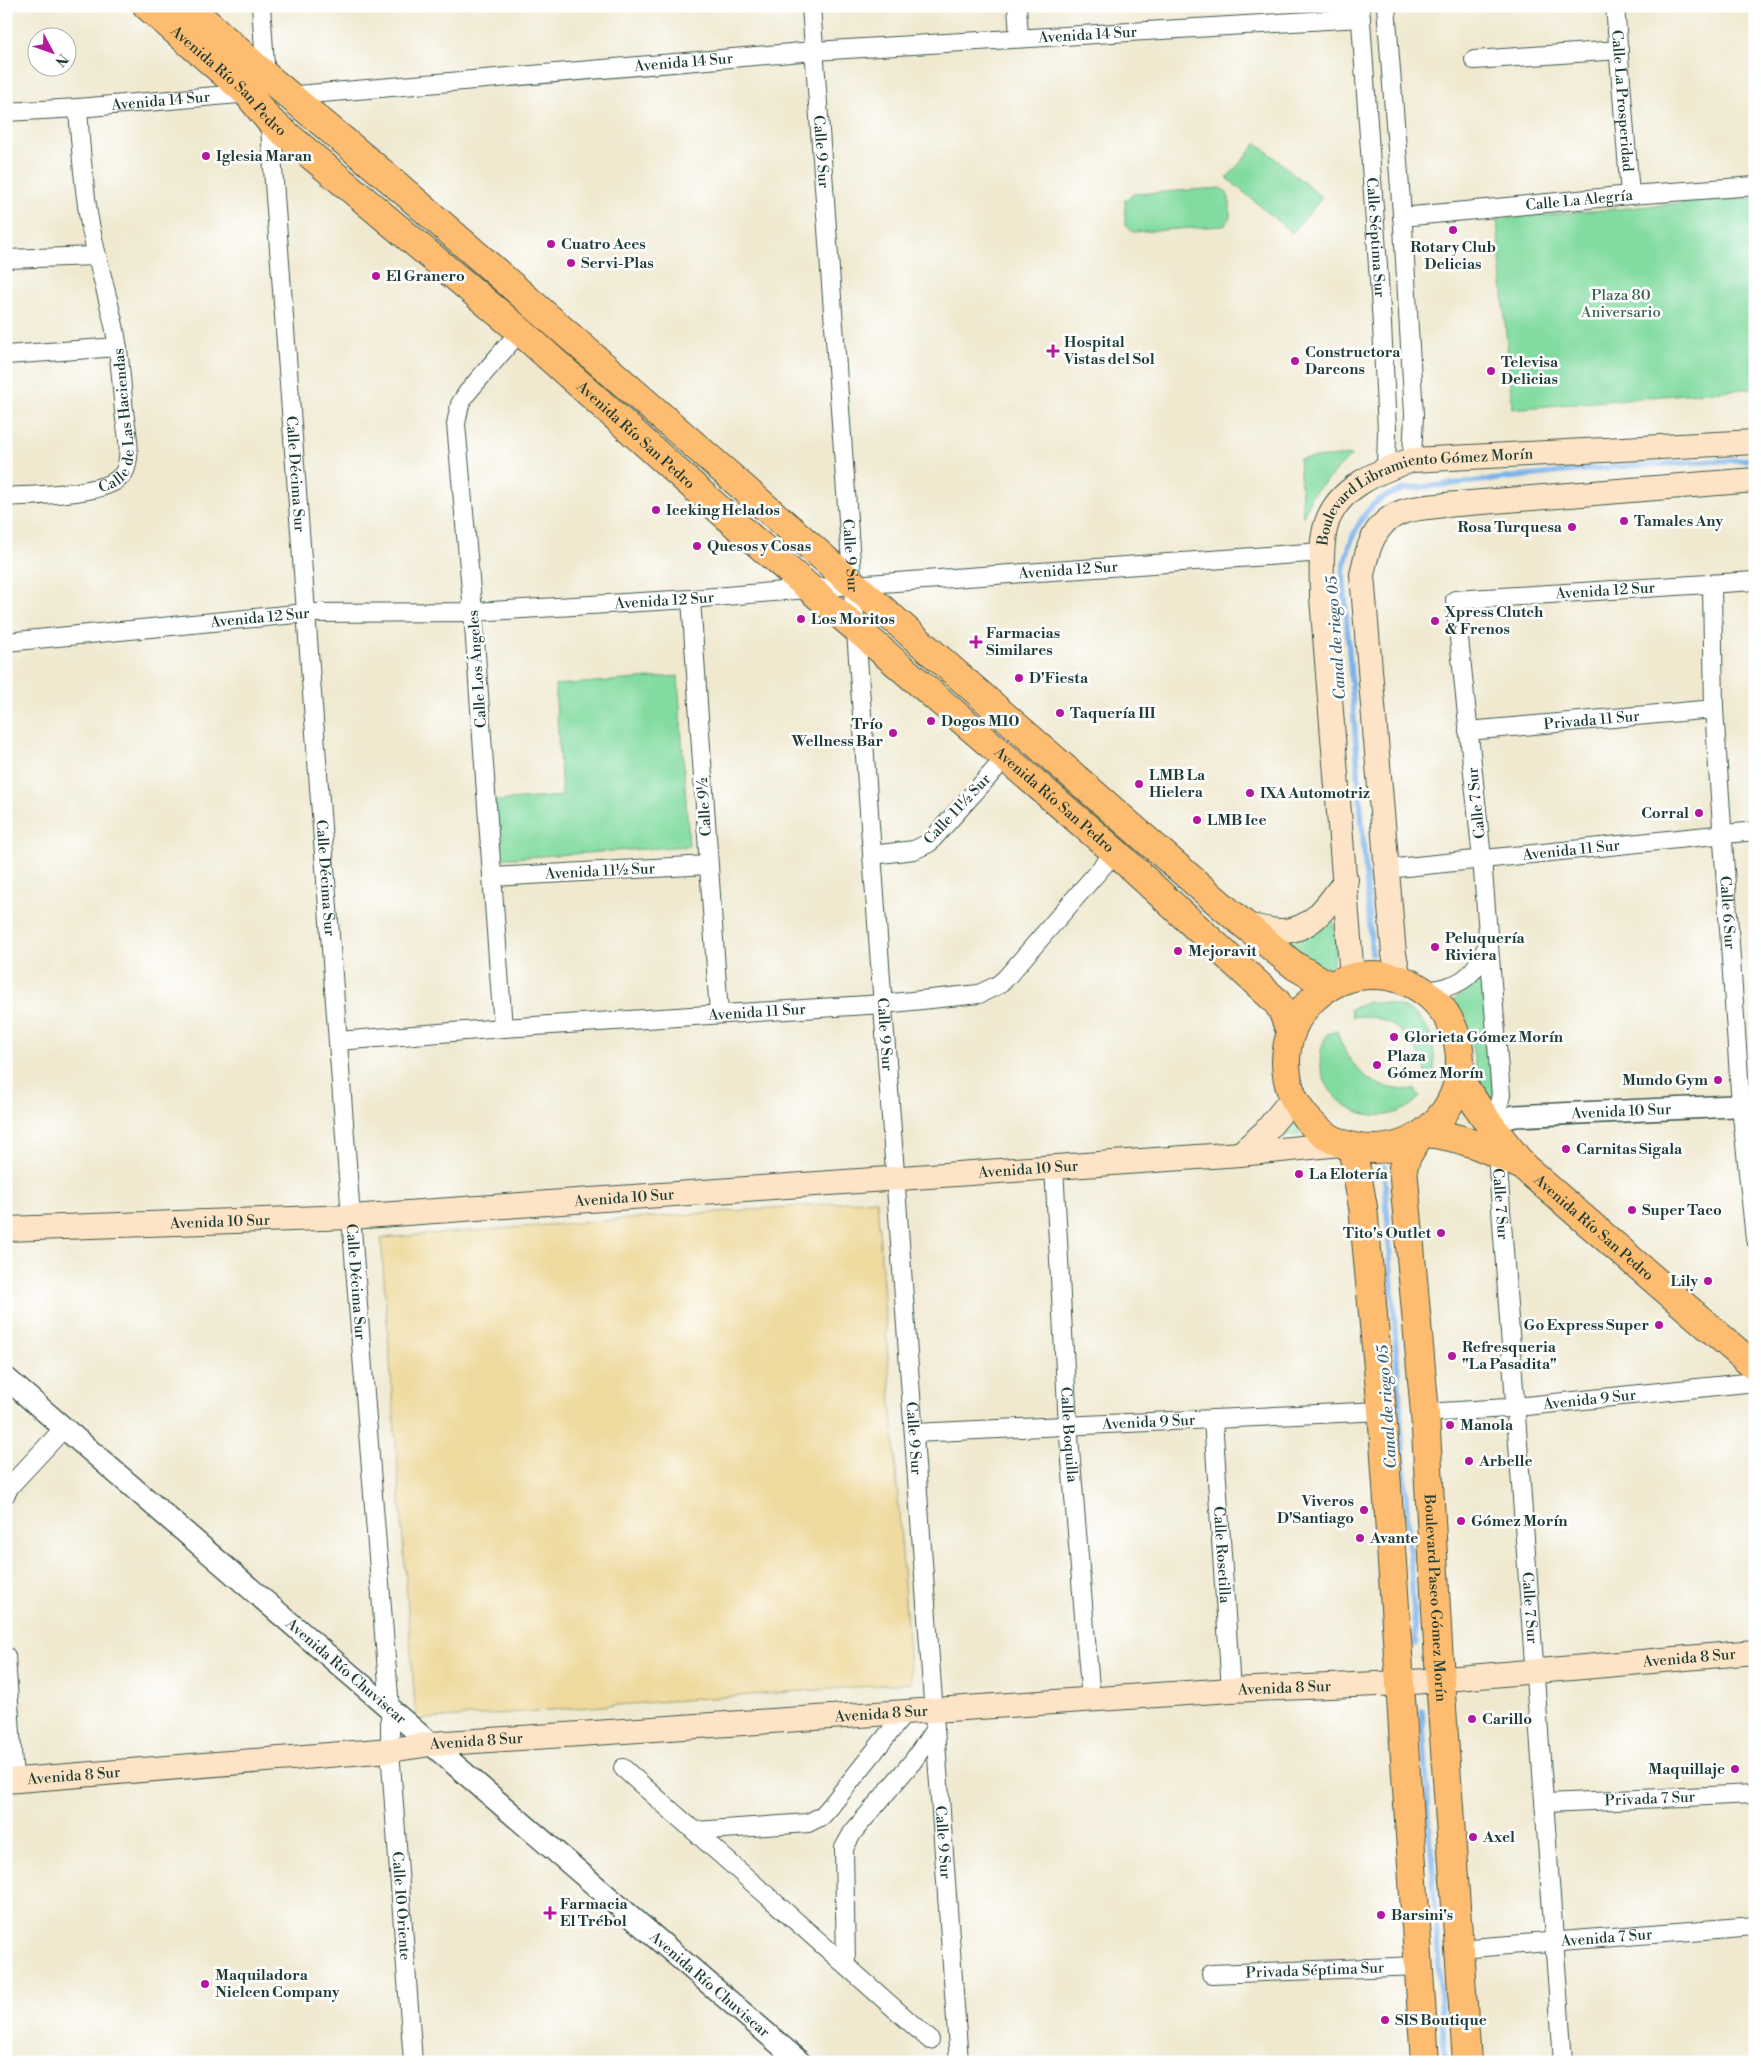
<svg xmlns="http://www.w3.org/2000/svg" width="1761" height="2068" viewBox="0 0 1761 2068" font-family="'Libre Bodoni',serif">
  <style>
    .green { fill: #82dba0; stroke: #508c6a }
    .sand { fill: #eeda9e; stroke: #868c69 }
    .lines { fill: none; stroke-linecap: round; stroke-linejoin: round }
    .stream { stroke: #7bb2ea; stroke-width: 5.5 }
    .minor-casing { stroke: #3e574b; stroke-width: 20 }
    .tertiary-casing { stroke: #3e574b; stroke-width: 24 }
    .secondary-casing { stroke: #3e574b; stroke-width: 26 }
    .primary-casing { stroke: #3e574b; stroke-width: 30 }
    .minor { stroke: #fff; stroke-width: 18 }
    .tertiary { stroke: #fff; stroke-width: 21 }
    .secondary { stroke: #fee4c6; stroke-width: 24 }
    .primary { stroke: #fdbc70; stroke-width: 28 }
    .poi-dot { fill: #b5179e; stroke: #fff; stroke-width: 2 }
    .labels { text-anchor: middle; stroke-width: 5; stroke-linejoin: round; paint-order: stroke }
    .street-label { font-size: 15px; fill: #1f3d34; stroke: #fff }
    .poi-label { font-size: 15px; font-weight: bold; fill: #1f3d34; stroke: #fff; text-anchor: start }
    .park-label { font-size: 15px; fill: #38644f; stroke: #fff }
    .water-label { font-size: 16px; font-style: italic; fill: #3b606b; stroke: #fff }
  </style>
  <rect width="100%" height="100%" fill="#fff"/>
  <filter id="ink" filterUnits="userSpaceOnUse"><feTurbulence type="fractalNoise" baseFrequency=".02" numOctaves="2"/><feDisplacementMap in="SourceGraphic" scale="10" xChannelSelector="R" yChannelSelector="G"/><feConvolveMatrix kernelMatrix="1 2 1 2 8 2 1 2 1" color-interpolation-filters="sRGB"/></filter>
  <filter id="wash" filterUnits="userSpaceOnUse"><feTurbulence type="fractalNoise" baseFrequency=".0096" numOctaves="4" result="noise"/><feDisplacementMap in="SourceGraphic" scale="20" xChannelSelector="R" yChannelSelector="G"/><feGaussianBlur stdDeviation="1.12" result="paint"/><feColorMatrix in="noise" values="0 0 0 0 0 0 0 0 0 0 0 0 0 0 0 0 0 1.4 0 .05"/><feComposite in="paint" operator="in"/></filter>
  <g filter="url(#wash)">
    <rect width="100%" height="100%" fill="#f0e9d0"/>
    <!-- green -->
    <g class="green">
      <polygon points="1257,143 1322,198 1292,233 1227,178"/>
      <path d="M1220,188C1232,192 1230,207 1230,217L1224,226L1133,232L1125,225V200L1133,194Z"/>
      <polygon points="1755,197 1755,388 1512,409 1497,219"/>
      <polygon points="1352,455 1312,495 1303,517 1299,459"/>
      <polygon points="678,676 689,846 498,859 494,801 562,796 555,685"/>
      <path d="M1331,915L1338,943L1331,969L1309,963L1284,941C1306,939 1318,933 1331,915Z"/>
      <path d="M1485,976L1494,1102C1471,1075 1478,1063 1468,1033C1465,1022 1458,1012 1451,1002Z"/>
      <path d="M1368,1002C1416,1001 1438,1026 1434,1073H1426C1418,1041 1388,1011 1353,1017L1350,1009Z"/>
      <path d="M1337,1031C1348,1068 1374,1094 1415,1089L1420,1097C1375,1145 1297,1091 1327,1034Z"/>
      <polygon points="1295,1115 1300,1124 1313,1134 1276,1137"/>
    </g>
    <!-- sand -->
    <polygon class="sand" points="877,1200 911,1683 416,1720 381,1238"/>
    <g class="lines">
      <!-- stream -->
      <g class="stream">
        <path d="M1372,954L1343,572C1348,546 1357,516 1379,500C1386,495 1397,492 1404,489L1610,467L1755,459"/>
        <polyline points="1384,1167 1416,1644"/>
        <polyline points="1422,1711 1445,2062"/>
      </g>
    </g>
  </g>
  <g filter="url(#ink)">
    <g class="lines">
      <!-- minor casing -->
      <g class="minor-casing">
        <g id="minor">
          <polyline points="261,6 266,79"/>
          <path id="s1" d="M811,6L959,2062"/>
          <polyline points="1017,6 1019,37"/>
          <polyline points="1386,6 1403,227 1414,414 1412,460"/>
          <path id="s2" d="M1615,6L1630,195"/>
          <path id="s3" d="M1360,7L1382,324L1387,431L1386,469"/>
          <polyline points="1474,60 1619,50"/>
          <path id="s4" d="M286,96L814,51L1361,18"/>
          <path id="s5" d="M6,112L78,108L250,93"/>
          <path id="s6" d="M269,115L351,1217L390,1709V1750L413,2062"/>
          <path id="s7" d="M1402,217L1630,195L1755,186"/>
          <polyline points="6,259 96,256"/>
          <polyline points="6,355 118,347"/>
          <path id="s8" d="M6,497C32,495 104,495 120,477C124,474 126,469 127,464C131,447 126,428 124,411C121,381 120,350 113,321C105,285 94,250 88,213C83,178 80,143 78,108"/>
          <path id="s9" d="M1712,585L1714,709L1741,1106L1755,1239"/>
          <polyline points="691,599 719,1014"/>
          <path id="s10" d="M6,642L306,613L473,612L691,599L853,585L1323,552"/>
          <path id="s11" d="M1468,731L1714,709"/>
          <polyline points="872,855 914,850 929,843 1006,757"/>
          <path id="s12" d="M1387,869L1755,831"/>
          <polyline points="492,877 708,865"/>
          <path d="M1426,991C1462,986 1473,978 1488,944"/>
          <polyline points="503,1028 473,612 456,424 460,404 467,393 520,331"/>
          <path id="s13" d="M338,1041L503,1028L883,1004L979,994L998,985L1006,978L1115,852"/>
          <path id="s14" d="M1488,1122L1498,1107L1501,1095L1482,859L1455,600L1755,581"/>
          <path id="s15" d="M1497,1154L1563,2062"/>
          <path id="s16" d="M1054,1167L1068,1425L1091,1700"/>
          <path id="s17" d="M1425,1413L1507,1408L1755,1382"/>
          <path id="s18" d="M1213,1419L1231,1690"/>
          <path id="s19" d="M914,1433L1382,1411"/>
          <polyline points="6,1494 10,1486 64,1428"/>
          <polyline points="6,1656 14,1780"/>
          <polyline points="623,1768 930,2040"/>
          <path id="s20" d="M1545,1803L1755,1794"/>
          <polyline points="695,1831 808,1823 822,1816 830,1807 905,1713"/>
          <path id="s21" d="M1458,1949L1755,1926"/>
          <polyline points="846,1965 844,1848 853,1832 913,1761 935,1729"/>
          <path id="s22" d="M1211,1974L1419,1966"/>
        </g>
      </g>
      <!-- tertiary casing -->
      <g class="tertiary-casing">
        <g id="tertiary">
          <path id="s23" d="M1488,1122L1515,1116L1755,1105"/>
          <path id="s24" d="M6,1378L800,2062"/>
        </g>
      </g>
      <!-- secondary casing -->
      <g class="secondary-casing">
        <g id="secondary">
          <path d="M1245,925C1256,927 1268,930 1280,931C1312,932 1329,903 1346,880"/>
          <path id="s25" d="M1352,977L1322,598C1322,576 1320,551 1325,529C1334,489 1378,471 1412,460L1755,442"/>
          <path d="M1399,978L1394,954L1362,575C1367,549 1374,522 1402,512C1415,507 1432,507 1445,505L1755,480"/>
          <polyline points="1240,1154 1265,1132 1293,1098"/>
          <path id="s26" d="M6,1229L351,1217L1240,1154L1341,1144"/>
          <path id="s27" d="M6,1781L390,1750L431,1744L1231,1690L1401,1683L1755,1652"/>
        </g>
      </g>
      <!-- primary casing -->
      <g class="primary-casing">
        <g id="primary">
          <path id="s28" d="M147,6L247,93L269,120L520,331L742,530L1115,852L1276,1001L1282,1010L1291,1033"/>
          <polyline points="188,6 266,76 392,181 1228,911 1295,966 1330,986"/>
          <circle cx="1373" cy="1062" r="87"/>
          <path id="s29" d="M1459,1079L1488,1122L1524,1167L1755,1367"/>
          <path d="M1425,1133C1461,1136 1486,1148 1518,1164"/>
          <path id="s30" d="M1418,1138L1407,1156L1403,1168L1425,1413L1440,1680L1467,2062"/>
          <polyline points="1352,1147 1363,1207 1382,1411 1425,2062"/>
        </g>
      </g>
      <!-- minor -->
      <use href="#minor" class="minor"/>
      <!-- tertiary -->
      <use href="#tertiary" class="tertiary"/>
      <!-- secondary -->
      <use href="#secondary" class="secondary"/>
      <!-- primary -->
      <use href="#primary" class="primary"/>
    </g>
  </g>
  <!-- markers -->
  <g class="poi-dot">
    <circle cx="206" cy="156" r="5"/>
    <circle cx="1453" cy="230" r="5"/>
    <circle cx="551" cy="244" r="5"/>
    <circle cx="571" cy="263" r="5"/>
    <circle cx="376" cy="276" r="5"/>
    <path d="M1050.5 343.5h5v5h5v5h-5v5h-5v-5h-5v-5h5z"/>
    <circle cx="1295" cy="361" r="5"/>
    <circle cx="1491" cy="371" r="5"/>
    <circle cx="656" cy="510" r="5"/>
    <circle cx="1624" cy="521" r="5"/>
    <circle cx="1572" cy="527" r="5"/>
    <circle cx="697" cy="546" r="5"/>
    <circle cx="801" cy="619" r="5"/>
    <circle cx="1435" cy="621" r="5"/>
    <path d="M973.5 634.5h5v5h5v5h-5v5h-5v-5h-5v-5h5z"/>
    <circle cx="1019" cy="678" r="5"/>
    <circle cx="1060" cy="713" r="5"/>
    <circle cx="931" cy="721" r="5"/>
    <circle cx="893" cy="733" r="5"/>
    <circle cx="1139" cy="784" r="5"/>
    <circle cx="1250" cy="793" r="5"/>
    <circle cx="1699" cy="813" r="5"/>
    <circle cx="1197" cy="820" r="5"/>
    <circle cx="1435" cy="947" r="5"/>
    <circle cx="1178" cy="951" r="5"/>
    <circle cx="1394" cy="1037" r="5"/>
    <circle cx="1377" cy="1065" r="5"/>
    <circle cx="1718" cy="1080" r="5"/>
    <circle cx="1566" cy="1149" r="5"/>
    <circle cx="1299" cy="1174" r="5"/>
    <circle cx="1632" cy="1210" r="5"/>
    <circle cx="1441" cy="1233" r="5"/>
    <circle cx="1708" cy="1281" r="5"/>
    <circle cx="1659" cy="1325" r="5"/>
    <circle cx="1452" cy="1356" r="5"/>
    <circle cx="1450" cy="1425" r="5"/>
    <circle cx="1469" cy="1461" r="5"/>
    <circle cx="1364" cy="1510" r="5"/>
    <circle cx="1461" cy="1521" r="5"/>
    <circle cx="1360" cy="1538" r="5"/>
    <circle cx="1472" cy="1719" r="5"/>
    <circle cx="1735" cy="1769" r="5"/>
    <circle cx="1473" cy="1837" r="5"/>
    <path d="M547.5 1905.5h5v5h5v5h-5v5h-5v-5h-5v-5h5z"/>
    <circle cx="1381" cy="1915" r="5"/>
    <circle cx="205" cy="1984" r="5"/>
    <circle cx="1385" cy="2020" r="5"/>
  </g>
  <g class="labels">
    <!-- street labels -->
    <g class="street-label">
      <text dy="5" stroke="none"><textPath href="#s4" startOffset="804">Avenida 14 Sur</textPath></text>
      <text dy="5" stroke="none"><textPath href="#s4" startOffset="399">Avenida 14 Sur</textPath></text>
      <text dy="5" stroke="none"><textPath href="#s28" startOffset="111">Avenida Río San Pedro</textPath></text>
      <text dy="5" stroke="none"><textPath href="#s5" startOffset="155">Avenida 14 Sur</textPath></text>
      <text dy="5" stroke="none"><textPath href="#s2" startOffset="95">Calle La Prosperidad</textPath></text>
      <text dy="5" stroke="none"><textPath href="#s1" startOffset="146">Calle 9 Sur</textPath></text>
      <text dy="5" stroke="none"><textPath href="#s7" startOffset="178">Calle La Alegría</textPath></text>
      <text dy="5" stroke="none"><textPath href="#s3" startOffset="231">Calle Séptima Sur</textPath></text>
      <text dy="5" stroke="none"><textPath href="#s8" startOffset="171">Calle de Las Haciendas</textPath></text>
      <text dy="5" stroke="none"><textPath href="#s28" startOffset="651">Avenida Río San Pedro</textPath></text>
      <text dy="5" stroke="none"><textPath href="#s6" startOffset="360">Calle Décima Sur</textPath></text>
      <text dy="5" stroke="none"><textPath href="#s25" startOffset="560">Boulevard Libramiento Gómez Morín</textPath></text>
      <text dy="5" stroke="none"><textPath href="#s1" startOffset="551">Calle 9 Sur</textPath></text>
      <text dy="5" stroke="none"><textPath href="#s10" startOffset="1065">Avenida 12 Sur</textPath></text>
      <text dy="5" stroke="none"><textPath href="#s14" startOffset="678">Avenida 12 Sur</textPath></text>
      <text dy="5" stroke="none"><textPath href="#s10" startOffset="660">Avenida 12 Sur</textPath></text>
      <text dy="5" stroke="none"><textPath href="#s10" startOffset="255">Avenida 12 Sur</textPath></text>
      <text transform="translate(477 669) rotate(-94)" y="5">Calle Los Ángeles</text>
      <text dy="5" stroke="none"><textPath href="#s11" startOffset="124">Privada 11 Sur</textPath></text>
      <text dy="5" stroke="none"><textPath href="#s28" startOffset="1206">Avenida Río San Pedro</textPath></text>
      <text transform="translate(1476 803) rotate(-96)" y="5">Calle 7 Sur</text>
      <text transform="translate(704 807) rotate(-94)" y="5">Calle 9½</text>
      <text transform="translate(957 809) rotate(-47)" y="5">Calle 11½ Sur</text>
      <text dy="5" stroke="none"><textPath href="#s12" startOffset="185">Avenida 11 Sur</textPath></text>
      <text transform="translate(600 871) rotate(-3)" y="5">Avenida 11½ Sur</text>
      <text dy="5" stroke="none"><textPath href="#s6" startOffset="765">Calle Décima Sur</textPath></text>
      <text dy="5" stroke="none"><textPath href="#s9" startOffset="328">Calle 6 Sur</textPath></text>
      <text dy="5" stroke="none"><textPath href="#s13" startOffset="420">Avenida 11 Sur</textPath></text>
      <text dy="5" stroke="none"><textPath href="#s1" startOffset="1031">Calle 9 Sur</textPath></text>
      <text dy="5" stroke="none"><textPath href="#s23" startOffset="134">Avenida 10 Sur</textPath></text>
      <text dy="5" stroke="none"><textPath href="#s26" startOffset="1024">Avenida 10 Sur</textPath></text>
      <text dy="5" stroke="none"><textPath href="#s26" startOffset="619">Avenida 10 Sur</textPath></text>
      <text dy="5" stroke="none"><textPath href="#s15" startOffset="50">Calle 7 Sur</textPath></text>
      <text dy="5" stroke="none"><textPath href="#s26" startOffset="214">Avenida 10 Sur</textPath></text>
      <text dy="5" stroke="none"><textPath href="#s29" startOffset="202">Avenida Río San Pedro</textPath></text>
      <text dy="5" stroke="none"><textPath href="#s6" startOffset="1170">Calle Décima Sur</textPath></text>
      <text dy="5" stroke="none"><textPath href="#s17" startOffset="165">Avenida 9 Sur</textPath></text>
      <text dy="5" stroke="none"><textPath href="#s19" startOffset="235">Avenida 9 Sur</textPath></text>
      <text dy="5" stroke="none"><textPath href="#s16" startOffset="268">Calle Boquilla</textPath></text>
      <text dy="5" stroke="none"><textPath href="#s1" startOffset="1436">Calle 9 Sur</textPath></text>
      <text dy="5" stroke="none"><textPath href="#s18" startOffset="136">Calle Rosetilla</textPath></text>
      <text dy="5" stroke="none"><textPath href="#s30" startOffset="465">Boulevard Paseo Gómez Morín</textPath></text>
      <text dy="5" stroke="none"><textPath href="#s15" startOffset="455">Calle 7 Sur</textPath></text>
      <text dy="5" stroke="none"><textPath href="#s27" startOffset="1688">Avenida 8 Sur</textPath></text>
      <text dy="5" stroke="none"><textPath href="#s24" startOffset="449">Avenida Río Chuviscar</textPath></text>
      <text dy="5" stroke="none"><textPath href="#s27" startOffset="1282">Avenida 8 Sur</textPath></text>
      <text dy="5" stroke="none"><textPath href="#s27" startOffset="878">Avenida 8 Sur</textPath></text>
      <text dy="5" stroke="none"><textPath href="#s27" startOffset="472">Avenida 8 Sur</textPath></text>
      <text dy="5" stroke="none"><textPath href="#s27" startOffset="68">Avenida 8 Sur</textPath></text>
      <text dy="5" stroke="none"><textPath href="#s20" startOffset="105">Privada 7 Sur</textPath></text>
      <text dy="5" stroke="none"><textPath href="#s1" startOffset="1841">Calle 9 Sur</textPath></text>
      <text dy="5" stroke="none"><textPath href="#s6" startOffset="1796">Calle 10 Oriente</textPath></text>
      <text dy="5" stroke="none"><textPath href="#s21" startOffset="149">Avenida 7 Sur</textPath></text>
      <text dy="5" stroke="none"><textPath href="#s22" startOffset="104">Privada Séptima Sur</textPath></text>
      <text dy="5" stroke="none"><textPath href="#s24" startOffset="929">Avenida Río Chuviscar</textPath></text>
    </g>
    <!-- poi labels -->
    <g class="poi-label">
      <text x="216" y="161">Iglesia Maran</text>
      <text x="561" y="249">Cuatro Aces</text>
      <text x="1453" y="252" text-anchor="middle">Rotary Club<tspan x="1453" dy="17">Delicias</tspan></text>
      <text x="581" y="268">Servi-Plas</text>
      <text x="386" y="281">El Granero</text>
      <text x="1064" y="347">Hospital<tspan x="1064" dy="17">Vistas del Sol</tspan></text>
      <text x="1305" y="357">Constructora<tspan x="1305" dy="17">Darcons</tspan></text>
      <text x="1501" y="367">Televisa<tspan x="1501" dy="17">Delicias</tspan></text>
      <text x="666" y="515">Iceking Helados</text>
      <text x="1634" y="526">Tamales Any</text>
      <text x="1562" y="532" text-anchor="end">Rosa Turquesa</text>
      <text x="707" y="551">Quesos y Cosas</text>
      <text x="1445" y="617">Xpress Clutch<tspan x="1445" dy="17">&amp; Frenos</tspan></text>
      <text x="811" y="624">Los Moritos</text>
      <text x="986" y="638">Farmacias<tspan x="986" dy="17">Similares</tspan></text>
      <text x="1029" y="683">D'Fiesta</text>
      <text x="1070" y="718">Taquería III</text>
      <text x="941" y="726">Dogos M10</text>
      <text x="883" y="729" text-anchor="end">Trío<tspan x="883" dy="17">Wellness Bar</tspan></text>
      <text x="1149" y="780">LMB La<tspan x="1149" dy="17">Hielera</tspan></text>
      <text x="1260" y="798">IXA Automotriz</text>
      <text x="1689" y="818" text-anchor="end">Corral</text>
      <text x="1207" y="825">LMB Ice</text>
      <text x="1445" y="943">Peluquería<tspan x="1445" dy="17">Riviera</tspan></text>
      <text x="1188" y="956">Mejoravit</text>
      <text x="1404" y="1042">Glorieta Gómez Morín</text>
      <text x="1387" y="1061">Plaza<tspan x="1387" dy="17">Gómez Morín</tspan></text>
      <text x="1708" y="1085" text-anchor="end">Mundo Gym</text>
      <text x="1576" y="1154">Carnitas Sigala</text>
      <text x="1309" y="1179">La Elotería</text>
      <text x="1642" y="1215">Super Taco</text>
      <text x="1431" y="1238" text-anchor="end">Tito's Outlet</text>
      <text x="1698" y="1286" text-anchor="end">Lily</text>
      <text x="1649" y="1330" text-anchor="end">Go Express Super</text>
      <text x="1462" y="1352">Refresqueria<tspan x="1462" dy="17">"La Pasadita"</tspan></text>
      <text x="1460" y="1430">Manola</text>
      <text x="1479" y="1466">Arbelle</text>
      <text x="1354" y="1506" text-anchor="end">Viveros<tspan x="1354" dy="17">D'Santiago</tspan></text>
      <text x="1471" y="1526">Gómez Morín</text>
      <text x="1370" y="1543">Avante</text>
      <text x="1482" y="1724">Carillo</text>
      <text x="1725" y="1774" text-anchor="end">Maquillaje</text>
      <text x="1483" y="1842">Axel</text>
      <text x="560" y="1909">Farmacia<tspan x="560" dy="17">El Trébol</tspan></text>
      <text x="1391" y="1920">Barsini's</text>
      <text x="215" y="1980">Maquiladora<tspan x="215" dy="17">Nielcen Company</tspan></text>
      <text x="1395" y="2025">SIS Boutique</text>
    </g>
    <!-- park labels -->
    <g class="park-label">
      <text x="1621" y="300">Plaza 80<tspan x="1621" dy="17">Aniversario</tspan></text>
    </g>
    <!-- water labels -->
    <g class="water-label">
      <text transform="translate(1335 638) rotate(-94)" y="6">Canal de riego 05</text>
      <text transform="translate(1386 1407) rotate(-94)" y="6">Canal de riego 05</text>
    </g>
  </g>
  <!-- margin -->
  <rect width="1761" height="2068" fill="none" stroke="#fff" stroke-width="25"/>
  <!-- north arrow -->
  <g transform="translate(52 52) rotate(131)"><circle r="24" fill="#ffffff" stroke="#a5b1ae"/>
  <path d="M0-4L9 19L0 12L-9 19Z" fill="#b5179e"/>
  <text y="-8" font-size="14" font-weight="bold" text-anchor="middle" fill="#1f3d34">N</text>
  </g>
</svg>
